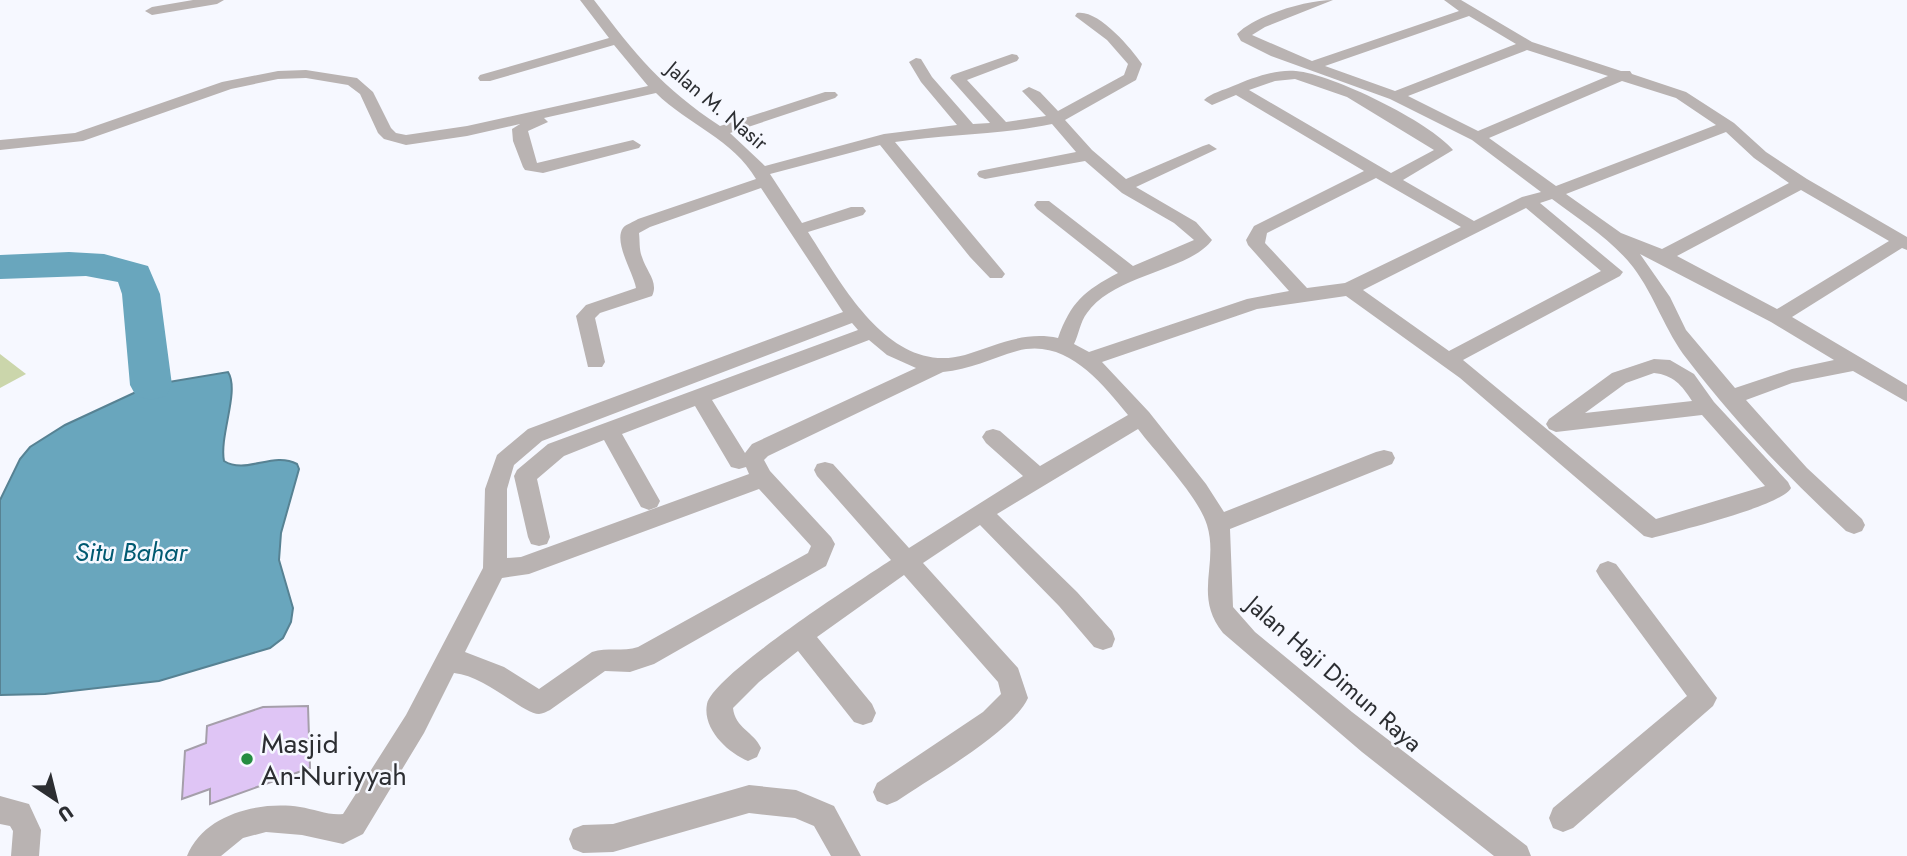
<svg xmlns="http://www.w3.org/2000/svg" width="1907" height="856" viewBox="0 0 1907 856" font-family="Jost,sans-serif">
  <style>
    .green { fill: #cbd6ab }
    .water { fill: #69a6bd; stroke: #578293; stroke-width: 2 }
    .lines { fill: none; stroke-linecap: round; stroke-linejoin: round }
    .river { fill: #69a6bd; fill-rule: evenodd }
    .building { fill: #dfc5f5; stroke: #a59faa; stroke-width: 2 }
    .minor { fill: #b9b3b2; fill-rule: evenodd }
    .poi-dot { fill: #258c41; stroke: #f6f8ff; stroke-width: 2.5 }
    .labels { text-anchor: middle; stroke-width: 5; stroke-linejoin: round; paint-order: stroke }
    .far-street-label { font-size: 21px; fill: #2c2e32; stroke: #f6f8ff }
    .street-label { font-size: 24px; fill: #2c2e32; stroke: #f6f8ff }
    .water-label { font-size: 26px; font-style: italic; fill: #005971; stroke: #f6f8ff }
    .near-poi-label { font-size: 28px; fill: #2c2e32; stroke: #f6f8ff; text-anchor: start }
  </style>
  <rect width="100%" height="100%" fill="#f6f8ff"/>
  <!-- green -->
  <polygon class="green" points="0,354 26,374 0,388"/>
  <!-- water -->
  <path class="water" d="M228,372C240,391 219,436 224,461C246,475 273,451 297,464L299,469L281,533L279,560L293,608L291,622L283,638L270,648L159,681L45,694L0,695V500L20,459L30,447L65,425L151,385Z"/>
  <g class="lines">
    <!-- river -->
    <polygon class="river" points="69,252 104,254 148,266 160,294 172,385 166,396 151,400 136,396 130,385 122,294 118,282 86,276 0,279 0,255"/>
  </g>
  <!-- building -->
  <polygon class="building" points="308,706 310,768 210,804 210,789 182,799 185,751 206,743 207,726 263,707"/>
  <g class="lines">
    <!-- minor -->
    <g class="minor">
      <polygon points="193,0 224,0 217,4 152,15 145,11 152,7"/>
      <path d="M580,0H594C636,55 661,87 720,126L825,92H835L838,95L835,98L730,133L765,166L884,134L957,125L921,82L909,62L916,58L921,59L932,77L973,124L990,123L950,78L952,75L1012,54L1017,55L1019,58L1017,61L967,80L1006,122L1046,116L1022,91L1029,87L1040,92L1058,111L1124,75L1128,64L1107,40L1075,16L1077,13C1098,9 1131,48 1142,64L1136,80L1065,120L1092,150L1126,179L1203,146L1209,144L1217,149L1136,187L1196,222L1212,240C1191,270 1113,275 1087,313C1080,322 1079,334 1074,344L1089,352L1247,299L1289,291L1248,245L1246,240L1254,226L1364,171L1236,95L1212,105L1204,100C1211,93 1224,90 1233,86C1252,78 1275,69 1296,71C1332,74 1430,122 1453,150L1403,180L1474,221L1522,197L1541,192L1472,140L1390,99L1271,56L1241,41L1237,34C1255,15 1307,0 1333,0L1265,27L1252,35L1312,61L1459,11L1444,0H1461L1532,42L1621,71H1630L1632,74L1686,92L1734,123L1766,152L1807,179L1907,237V250L1902,248L1792,317L1907,385V402L1853,371L1792,383L1746,400L1807,468L1862,519L1865,525L1862,531L1854,534L1846,531C1789,478 1734,421 1687,359C1665,331 1655,296 1633,267C1611,239 1580,220 1552,199L1540,203L1623,272L1620,276L1463,360L1656,519L1765,486L1702,415L1556,432L1549,429L1546,424L1549,419L1612,373L1654,359L1670,360L1694,374L1714,402L1788,482L1791,488C1782,506 1677,531 1652,538L1644,536L1460,378L1346,296L1257,309L1102,362L1149,412L1206,484L1224,512L1376,452L1384,450L1392,452L1395,458L1392,464L1230,529L1233,607L1255,632L1352,712L1527,846L1531,856H1494L1362,752L1223,633C1193,595 1219,565 1207,525C1198,496 1157,454 1138,429L997,514L1077,592L1112,631L1115,639L1112,647L1103,650L1094,647L1059,606L980,525L923,563L1018,668L1028,698C1012,733 930,778 897,801L887,805L877,801L873,792L877,783L983,712L1001,694L998,682L904,575L817,637L872,704L876,713L872,722L863,725L854,722L798,651L759,682L733,708C735,728 754,732 761,748L757,757L748,761C728,753 702,729 707,704C714,674 859,581 891,560L817,476L814,470L817,464L825,462L833,464L909,548L1023,476L986,443L982,437L986,431L993,429L1000,431L1040,466L1128,415C1100,381 1066,338 1017,351C992,358 969,370 943,372L768,456L764,460L770,471L831,537L835,544L826,566L654,664L630,672L605,671L550,710C548,711 542,714 539,714C523,714 486,676 454,673L424,733L363,834L343,844L302,835L266,832L243,838L221,856H187C204,814 259,801 300,807C314,809 330,816 343,814L406,715L483,568L485,489L497,455L528,429L843,312L761,188L650,227L639,233C640,241 639,250 642,257C646,271 659,282 652,296L600,313L595,318L605,362L602,367H588L576,316L586,305L636,288C634,274 613,242 623,228C626,224 634,222 638,219L756,179C734,140 687,124 656,93L544,118L548,122L528,131L537,163L633,140L641,145L639,148L543,173L525,170L523,167L513,141L512,129L520,124L467,136L406,145L384,139L378,133L360,94L348,85L306,78L278,79L231,89L83,141L0,150V140L75,133L222,82L278,71L306,70L357,78L373,92L391,128L396,133L406,135L467,126L648,86L614,45L490,81H480L478,78L480,75L609,38ZM1469,16L1516,44L1395,91L1325,66ZM1527,50L1608,76L1478,131L1408,96ZM1295,79L1347,97L1434,150L1391,173L1249,90L1275,81ZM1622,81L1676,98L1716,125L1556,186L1489,138ZM1052,124L1076,152L979,171L977,174L979,177L985,179L1085,161L1122,193L1174,223L1194,240L1133,266L1049,201H1037L1034,205L1037,209L1118,273C1084,291 1071,302 1058,338C1024,331 997,345 965,355C889,376 842,284 808,232L863,215L866,211L863,207H851L802,223L770,174L880,145L970,257L990,278H1002L1005,274L1002,270L895,142C947,134 1000,135 1052,124ZM1726,132L1754,158L1789,183L1662,249L1621,233L1566,194ZM1376,178L1461,227L1345,283L1307,288L1265,243L1267,233ZM1801,190L1889,241L1777,309L1677,256ZM1526,208L1601,271L1449,351L1363,290ZM1640,254L1771,322L1834,360L1792,369L1735,388L1686,330L1670,297ZM852,323L858,330L548,444L517,470L514,476L528,537L531,544L539,546L547,544L550,537L537,479L564,456L604,440L641,507L649,510L657,507L660,501L622,434L695,406L731,467L739,469L746,467L749,474L521,557L507,558V489L514,465L542,441ZM869,340L887,355L916,368L752,444L745,453L712,400ZM1654,373C1673,375 1682,385 1692,401L1585,413L1626,383ZM759,489L811,546L808,553L638,647C623,652 607,647 592,652L539,689L504,667L465,652L502,578L529,574Z"/>
      <polygon points="1608,561 1616,564 1717,698 1713,706 1573,828 1563,832 1553,828 1549,818 1553,808 1687,696 1600,578 1596,571 1600,564"/>
      <polygon points="749,785 796,790 834,806 861,856 831,856 814,826 795,818 749,813 613,852 583,853 573,849 569,839 573,829 583,825 613,824"/>
      <polygon points="0,796 29,804 41,830 39,856 11,856 13,831 10,826 0,824"/>
    </g>
  </g>
  <!-- markers -->
  <circle class="poi-dot" cx="247" cy="759" r="7"/>
  <g class="labels">
    <!-- far-street labels -->
    <g class="far-street-label">
      <text transform="translate(717 106) rotate(40)" y="7">Jalan M. Nasir</text>
    </g>
    <!-- street labels -->
    <g class="street-label">
      <text transform="translate(1334 674) rotate(41)" y="8">Jalan Haji Dimun Raya</text>
    </g>
    <!-- water labels -->
    <g class="water-label">
      <text x="131" y="561">Situ Bahar</text>
    </g>
    <!-- near-poi labels -->
    <g class="near-poi-label">
      <text x="261" y="753">Masjid<tspan x="261" dy="32">An-Nuriyyah</tspan></text>
    </g>
  </g>
  <!-- north arrow -->
  <g transform="translate(56 800) rotate(145)" stroke="#f6f8ff" stroke-width="5" paint-order="stroke">
  <path d="M0-5L12 26L0 18L-12 26Z" fill="#2c2e32"/>
  <text y="-10" font-size="19" font-weight="bold" text-anchor="middle" fill="#2c2e32">U</text>
  </g>
</svg>
